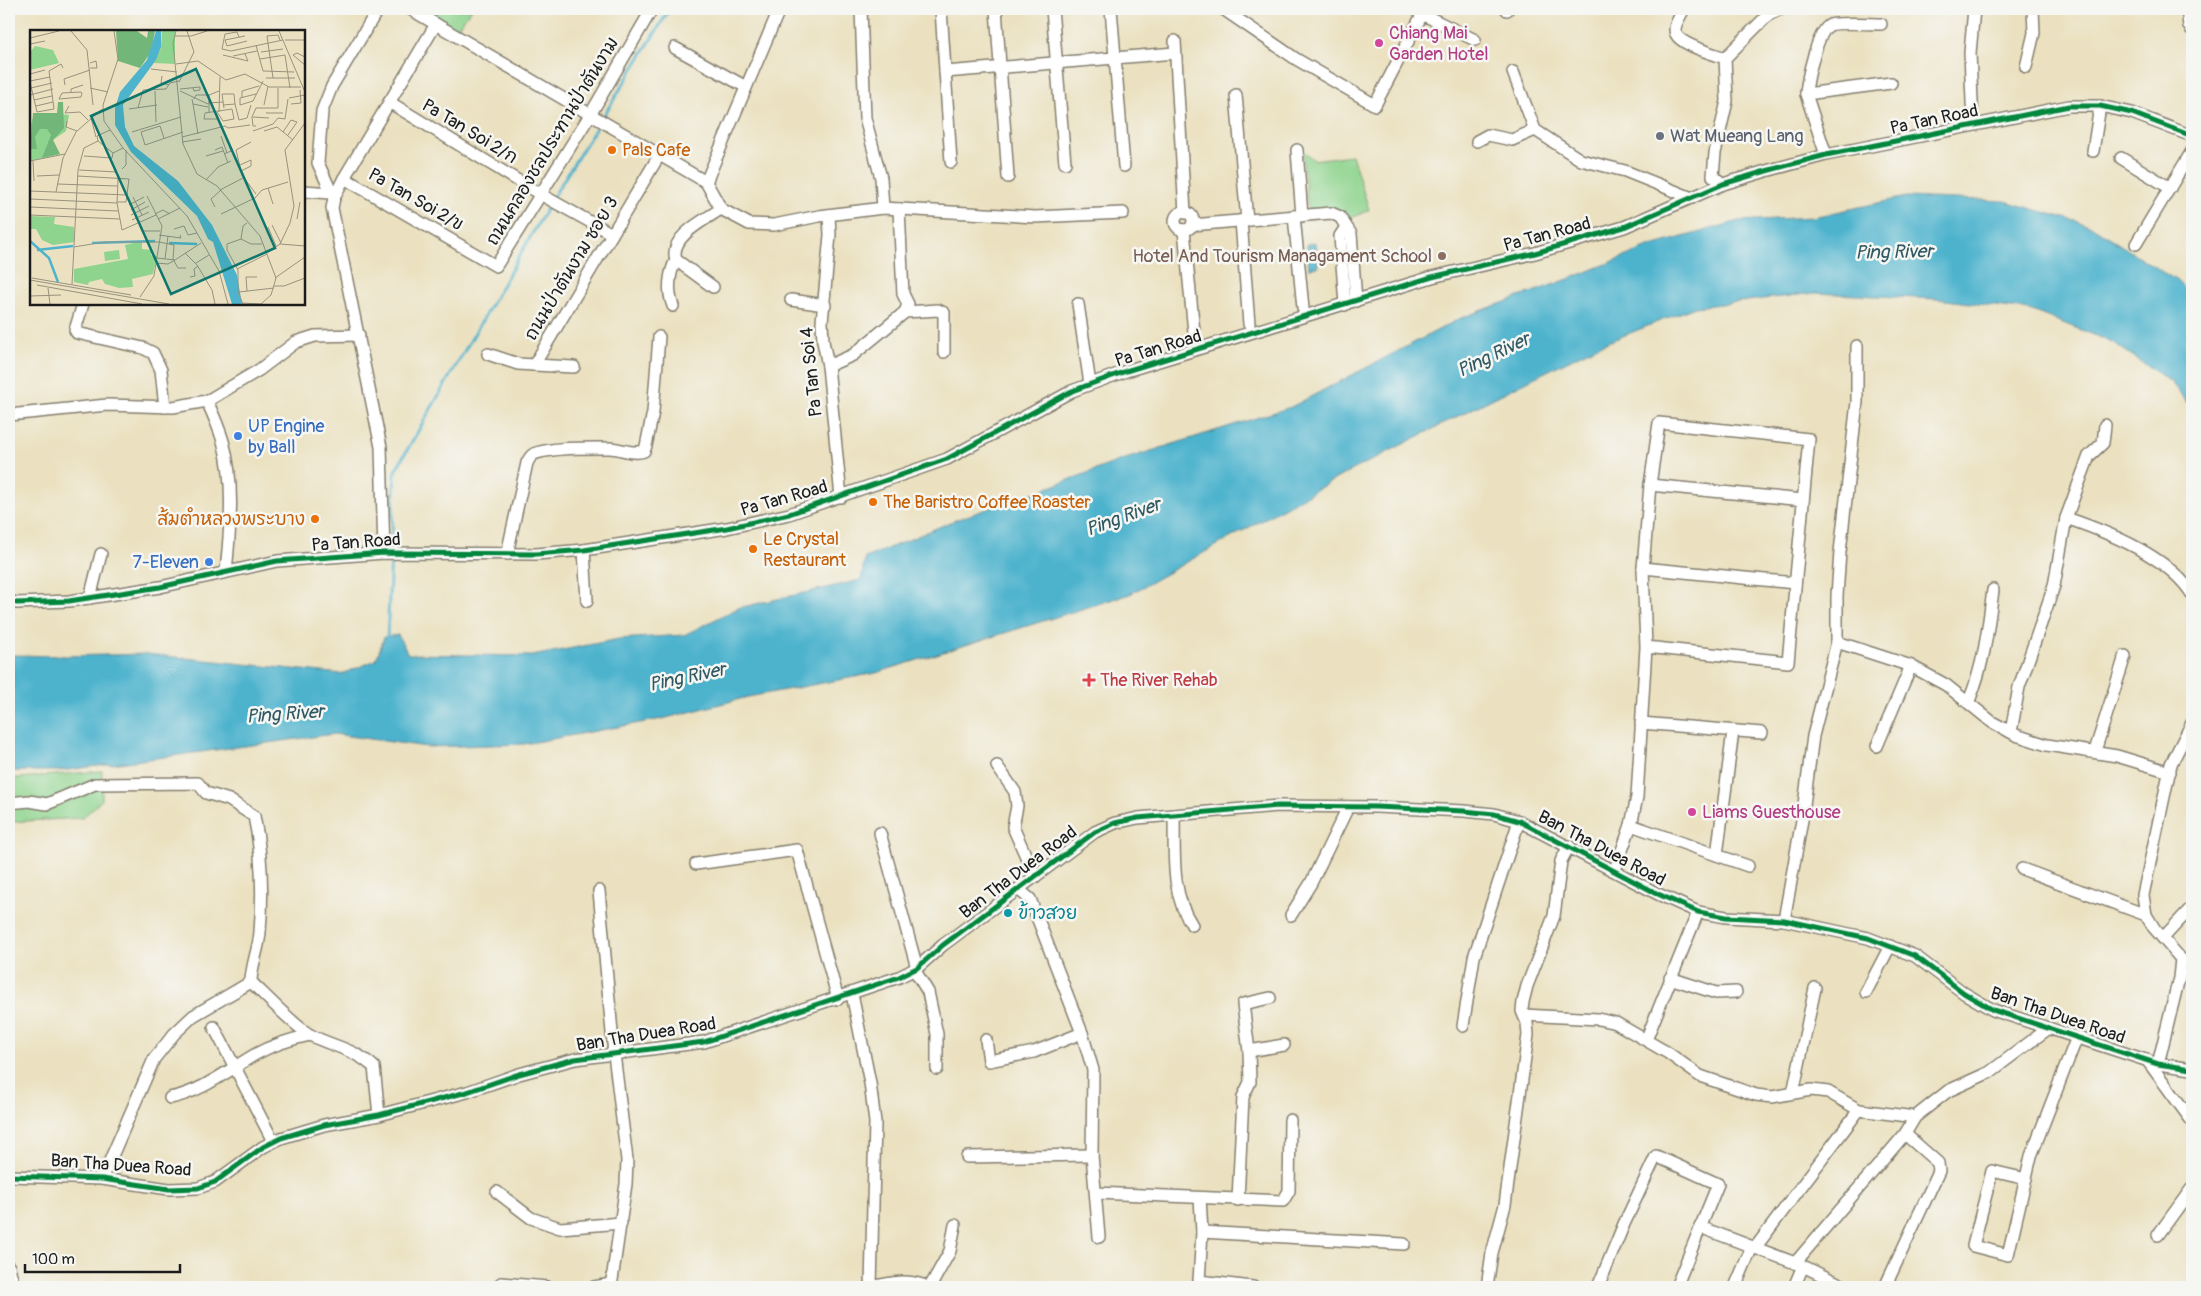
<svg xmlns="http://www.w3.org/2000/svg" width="2201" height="1296" viewBox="0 0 2201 1296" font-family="Pangolin,'Playpen Sans Thai',sans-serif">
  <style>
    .green { fill: #8fd48e; stroke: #567855 }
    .water { fill: #4eb3cd; stroke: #356874 }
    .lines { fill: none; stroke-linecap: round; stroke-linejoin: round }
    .stream { stroke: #4eb3cd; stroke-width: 3 }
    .minor-casing { stroke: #847e6e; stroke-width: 14 }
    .minor { stroke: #fff; stroke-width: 11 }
    .cycleway-casing { stroke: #f6f6f2; stroke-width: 8 }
    .cycleway { stroke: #00873e; stroke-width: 5 }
    .hotel-dot { fill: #d1479c; stroke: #f6f6f2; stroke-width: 2 }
    .worship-dot { fill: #6b7280; stroke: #f6f6f2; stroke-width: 2 }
    .food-dot { fill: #e8710a; stroke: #f6f6f2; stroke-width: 2 }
    .education-dot { fill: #8d6e63; stroke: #f6f6f2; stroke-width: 2 }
    .shop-dot { fill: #3f7fe0; stroke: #f6f6f2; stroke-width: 2 }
    .health-dot { fill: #e0444e; stroke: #f6f6f2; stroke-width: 2 }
    .culture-dot { fill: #0f9aa8; stroke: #f6f6f2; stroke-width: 2 }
    .labels { text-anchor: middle; stroke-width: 5; stroke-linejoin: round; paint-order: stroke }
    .hotel-label { font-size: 18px; fill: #b23c85; stroke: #f6f6f2; text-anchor: start }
    .street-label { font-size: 18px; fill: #1c1c1c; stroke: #f6f6f2 }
    .worship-label { font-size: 18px; fill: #5b616d; stroke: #f6f6f2; text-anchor: start }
    .food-label { font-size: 18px; fill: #c56008; stroke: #f6f6f2; text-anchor: start }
    .education-label { font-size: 18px; fill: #785e54; stroke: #f6f6f2; text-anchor: end }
    .shop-label { font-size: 18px; fill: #366cbe; stroke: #f6f6f2; text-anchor: start }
    .health-label { font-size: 18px; fill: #be3a42; stroke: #f6f6f2; text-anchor: start }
    .culture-label { font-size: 18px; fill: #0d838f; stroke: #f6f6f2; text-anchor: start }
    .water-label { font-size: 19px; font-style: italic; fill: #305863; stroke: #f6f6f2 }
    .inset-river { fill: none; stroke: #4eb3cd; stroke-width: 2.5 }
    .inset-road { fill: none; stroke: #98927e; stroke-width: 1 }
    .view { fill: #0f766e; fill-opacity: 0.15; stroke: #0f766e; stroke-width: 2.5 }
    .inset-edge { fill: none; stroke: #1c1c1c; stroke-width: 2.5 }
  </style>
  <rect width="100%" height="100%" fill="#f6f6f2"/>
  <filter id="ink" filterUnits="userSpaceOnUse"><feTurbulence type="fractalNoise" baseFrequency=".02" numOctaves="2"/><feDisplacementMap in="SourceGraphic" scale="10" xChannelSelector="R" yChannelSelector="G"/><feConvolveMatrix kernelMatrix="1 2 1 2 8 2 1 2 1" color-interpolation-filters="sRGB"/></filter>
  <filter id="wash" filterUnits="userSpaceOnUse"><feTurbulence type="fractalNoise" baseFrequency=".0096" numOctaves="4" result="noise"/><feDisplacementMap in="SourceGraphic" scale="20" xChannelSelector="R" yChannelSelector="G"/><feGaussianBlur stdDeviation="1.12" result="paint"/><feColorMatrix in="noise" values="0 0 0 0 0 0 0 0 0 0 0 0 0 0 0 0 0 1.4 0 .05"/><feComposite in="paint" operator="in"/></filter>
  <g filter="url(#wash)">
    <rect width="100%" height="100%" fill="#ebe1c0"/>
    <!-- green -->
    <g class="green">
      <polygon points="426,9 472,9 456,29"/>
      <polygon points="1302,150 1314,160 1352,155 1369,210 1351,218 1337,208 1308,210"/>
      <polygon points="102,771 102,800 82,818 9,822 9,779"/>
    </g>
    <!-- water -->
    <g class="water">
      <polygon points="1906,197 2005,201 2089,225 2177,281 2192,296 2192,409 2171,382 2112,342 2029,310 1937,299 1815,293 1695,307 1593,348 1470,410 1341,476 1130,594 876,673 748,697 662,719 524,744 427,747 334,734 60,771 9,771 9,655 66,656 146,654 342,674 376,660 384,637 398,635 408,654 532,656 619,639 684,635 738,608 861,580 865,558 958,519 1042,490 1119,461 1291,407 1461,318 1574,277 1651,246 1739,221 1813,217"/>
      <polygon points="1316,243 1318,267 1309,268 1307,244"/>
    </g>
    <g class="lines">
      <!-- stream -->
      <g class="stream">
        <polyline points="553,197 670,9"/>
        <polyline points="391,549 395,471 550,203"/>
        <polyline points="387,639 391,556"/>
      </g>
    </g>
  </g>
  <g filter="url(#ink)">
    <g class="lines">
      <!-- minor casing -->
      <g class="minor-casing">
        <g id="minor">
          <polyline points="410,9 706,182 721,209 749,224 774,225 819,216 883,208 1035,217 1123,213"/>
          <polyline points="861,9 865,118 881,178 883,208"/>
          <polyline points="941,9 951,162"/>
          <polyline points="996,9 1008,177"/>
          <polyline points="1052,9 1065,163"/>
          <polyline points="1111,9 1124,166"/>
          <polyline points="1223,9 1296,59 1375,105 1425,9"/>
          <path d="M1684,9C1681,15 1672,27 1676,34C1681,45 1714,54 1725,58L1727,101L1715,153L1713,176L1723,184"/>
          <polyline points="2187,9 2189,26 2192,30"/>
          <polyline points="1507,10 1508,9"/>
          <polyline points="1422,14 1475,40"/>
          <polyline points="1175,41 1185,213"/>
          <polyline points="675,48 746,87"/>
          <polyline points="1725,58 1769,14 1781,9"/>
          <polyline points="2026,67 2034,33 2033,9"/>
          <polyline points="945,72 1175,53"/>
          <polyline points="1513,72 1535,130 1581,160 1625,171 1692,198"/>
          <path d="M1806,94C1807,80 1817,31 1830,25C1837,22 1872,24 1881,24"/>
          <polyline points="1236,95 1247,221"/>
          <polyline points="389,102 540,194 612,234"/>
          <polyline points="1973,125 1970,53 1974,9"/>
          <polyline points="1477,141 1488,135 1512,140 1535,130"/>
          <polyline points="1297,150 1302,216"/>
          <polyline points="2093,151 2100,106"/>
          <polyline points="1826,155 1806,94 1891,83"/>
          <polyline points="2121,158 2170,188"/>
          <polyline points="344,178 496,266 590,115 652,9"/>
          <polyline points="706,182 779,10"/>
          <polyline points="304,191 331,193"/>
          <polyline points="334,198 318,163 322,111 332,86 378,9"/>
          <circle cx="1184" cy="221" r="9"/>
          <polyline points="829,215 830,235 822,322 823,341 828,366 841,497"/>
          <polyline points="1294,216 1303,308"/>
          <polyline points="1241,221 1249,324"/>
          <polyline points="1192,225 1331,213 1340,217 1351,234 1356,301"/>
          <polyline points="1184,230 1194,332"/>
          <polyline points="2136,244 2192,151"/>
          <path d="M713,287L676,260C668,237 706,219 721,209"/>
          <polyline points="791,300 825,305"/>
          <polyline points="83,304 75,330 77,333 143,348 153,353 161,370 165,407"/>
          <polyline points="1078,304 1090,384"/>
          <polyline points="1345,305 1340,236 1346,227"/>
          <path d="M673,306C667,291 669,273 676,260"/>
          <polyline points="905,312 938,310 944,313 944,352"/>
          <polyline points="488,354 518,364 534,365"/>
          <polyline points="828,366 853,355 905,312 908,304 903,294 899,209"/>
          <polyline points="574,367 534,365 660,154"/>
          <path d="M207,401C213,414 219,428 223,441C235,483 230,530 226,572"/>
          <polyline points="9,415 107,405 173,407 207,401 259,370 296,342 315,336 359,335"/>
          <polyline points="1650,485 1803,500"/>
          <path d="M2066,518C2108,532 2168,556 2192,594"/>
          <polyline points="584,550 587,601"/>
          <polyline points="384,553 381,447 332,208 334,198 344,178 436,24"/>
          <path d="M507,554L527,463C529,459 530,456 534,454C550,447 591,448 609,448C620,448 633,455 644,451L646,446L653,412L659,337"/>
          <polyline points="1643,568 1795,583"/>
          <polyline points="90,598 101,554"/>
          <polyline points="9,601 17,603 69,601 160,587 277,561 384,553 536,554 584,550 727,528 789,514 947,459 1072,391 1126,371 1432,277 1535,253 1624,227 1723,184 1766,171 1826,155 2069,106 2100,106 2132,113 2192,136"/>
          <polyline points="1837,642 1911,666 1946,685 1992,722 2016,735 2047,745 2117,756 2170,772"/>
          <path d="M1969,701C1984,665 1988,629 1993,590"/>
          <polyline points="1641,723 1762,733"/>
          <polyline points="2011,732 2019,687 2054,586 2066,518 2089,456 2103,443 2105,425"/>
          <polyline points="1877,746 1911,666"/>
          <polyline points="2095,751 2125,656"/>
          <polyline points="997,766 1015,792 1017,806 1013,827 1035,877"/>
          <path d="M9,803L29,801L47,804L95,784L198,783L206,793L229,800L254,816C262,853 263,894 260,932C259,949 251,965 251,982C265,995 296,1028 312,1036C335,1047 354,1049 374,1067L379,1115"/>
          <path d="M1174,815C1175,852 1170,893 1192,925"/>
          <polyline points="1631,825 1748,866"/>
          <polyline points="880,833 917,968"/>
          <polyline points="1717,855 1733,731"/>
          <polyline points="696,864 797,850 838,999"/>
          <polyline points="2022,869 2146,915"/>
          <polyline points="1615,870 1631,825 1637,797 1646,647 1643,568 1650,485 1659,423 1809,439 1788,662 1646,647"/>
          <polyline points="1018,889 1030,899 1082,1033 1093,1070 1092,1155 1099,1237"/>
          <polyline points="599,891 614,1054 627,1160 626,1184 611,1287"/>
          <polyline points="1291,915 1311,883 1348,807"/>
          <polyline points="1784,920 1802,820 1813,736 1837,642 1837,596 1840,552 1857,402 1857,346"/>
          <polyline points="2163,938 2192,907"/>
          <polyline points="914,969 928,992 937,1034 937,1069"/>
          <polyline points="1670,978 1716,993 1736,992"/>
          <polyline points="1866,992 1890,946"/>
          <path d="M852,994L870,1083L875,1122L871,1287C892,1282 908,1279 928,1287"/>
          <polyline points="1524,1015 1598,1019 1616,1023 1668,1053 1700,1076 1756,1095 1772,1097 1811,1090 1828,1092 1859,1110"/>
          <polyline points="1463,1026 1474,957 1519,821"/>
          <polyline points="214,1027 273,1141"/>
          <polyline points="986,1040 989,1061 1034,1052 1082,1033"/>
          <polyline points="1646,1040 1698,912"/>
          <polyline points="1249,1051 1284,1045"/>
          <polyline points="2147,1060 2192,1121"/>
          <polyline points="2158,1064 2179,978 2181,959 2154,928 2146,915 2143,895 2171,764 2192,723"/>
          <polyline points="1793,1093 1815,988"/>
          <path d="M170,1098C202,1092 228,1070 256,1054C272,1045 292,1039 310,1035"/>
          <polyline points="967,1157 1092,1155"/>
          <polyline points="9,1176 102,1179 169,1189 198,1188 215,1182 263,1147 281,1138 324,1125 379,1115 467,1092 519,1074 575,1059 704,1042 899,977 917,968 943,945 1095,832 1115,823 1138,818 1278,806 1376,807 1464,811 1494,814 1519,821 1658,894 1698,912 1726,917 1784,920 1868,938 1915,956 1964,993 1993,1010 2158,1064 2192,1069"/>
          <polyline points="102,1179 154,1059 174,1034 193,1016 251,982"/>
          <polyline points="2026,1179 1992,1171 1973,1246 2008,1255 2031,1156 2077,1037"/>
          <polyline points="497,1192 531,1218 560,1228 621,1223"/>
          <polyline points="1096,1193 1283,1201 1289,1191 1290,1120"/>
          <polyline points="1200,1198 1202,1232 1199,1281 1253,1287"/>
          <polyline points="1238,1200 1243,1097 1250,1082 1249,1051 1243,1004 1270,998"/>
          <polyline points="1700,1227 1803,1266 1846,1287"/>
          <polyline points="1202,1232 1404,1244"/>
          <polyline points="2158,1235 2192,1188"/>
          <polyline points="1755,1248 1859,1110 1915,1117"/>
          <polyline points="1795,1263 1905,1134 1915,1117 1948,1091 1990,1072 2049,1028"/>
          <polyline points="9,1267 14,1287"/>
          <polyline points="501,1283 547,1287"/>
          <polyline points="594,1287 611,1284"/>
          <polyline points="930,1287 950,1251 955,1225"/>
          <polyline points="1487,1287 1492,1253 1505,1205 1528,1035 1527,1023 1522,1011 1523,1002 1527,986 1554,916 1561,861 1569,846"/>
          <polyline points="1598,1287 1624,1224 1656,1156 1718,1184 1676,1287"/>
          <polyline points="1735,1287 1752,1247"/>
          <polyline points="1794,1287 1803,1266"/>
          <polyline points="1885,1287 1939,1171 1938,1163 1905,1134"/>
        </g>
      </g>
      <!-- minor -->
      <use href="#minor" class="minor"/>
      <!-- cycleway casing -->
      <g class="cycleway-casing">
        <g id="cycleway">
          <polyline points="9,601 17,603 69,601 160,587 277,561 384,553 536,554 584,550 727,528 789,514 947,459 1072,391 1126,371 1432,277 1535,253 1624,227 1723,184 1766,171 1826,155 2069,106 2100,106 2132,113 2192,136"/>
          <polyline points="9,1176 102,1179 169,1189 198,1188 215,1182 263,1147 281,1138 324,1125 379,1115 467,1092 519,1074 575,1059 704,1042 899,977 917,968 943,945 1095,832 1115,823 1138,818 1278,806 1376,807 1464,811 1494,814 1519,821 1658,894 1698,912 1726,917 1784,920 1868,938 1915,956 1964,993 1993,1010 2158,1064 2192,1069"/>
        </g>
      </g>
      <!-- cycleway -->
      <use href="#cycleway" class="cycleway"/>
    </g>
  </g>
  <!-- markers -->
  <g class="hotel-dot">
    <circle cx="1379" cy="43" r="5"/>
    <circle cx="1692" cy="812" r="5"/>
  </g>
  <circle class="worship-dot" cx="1660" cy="136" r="5"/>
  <g class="food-dot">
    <circle cx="612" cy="150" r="5"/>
    <circle cx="873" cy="502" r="5"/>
    <circle cx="315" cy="519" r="5"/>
    <circle cx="753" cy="549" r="5"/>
  </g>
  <circle class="education-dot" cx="1442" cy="256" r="5"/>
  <g class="shop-dot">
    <circle cx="238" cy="436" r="5"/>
    <circle cx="209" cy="562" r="5"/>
  </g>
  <path class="health-dot" d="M1086.5 672.5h5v5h5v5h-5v5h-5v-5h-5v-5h5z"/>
  <circle class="culture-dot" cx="1008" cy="913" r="5"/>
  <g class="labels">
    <!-- hotel labels -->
    <g class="hotel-label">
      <text x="1389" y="39">Chiang Mai<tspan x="1389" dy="21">Garden Hotel</tspan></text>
      <text x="1702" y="818">Liams Guesthouse</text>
    </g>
    <!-- street labels -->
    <g class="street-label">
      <text transform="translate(1934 119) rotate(-12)" y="6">Pa Tan Road</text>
      <text transform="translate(470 131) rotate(31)" y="6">Pa Tan Soi 2/ก</text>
      <text transform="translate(552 141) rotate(-59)" y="6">ถนนคลองชลประทานป่าตันงาม</text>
      <text transform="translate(416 199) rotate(30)" y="6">Pa Tan Soi 2/ข</text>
      <text transform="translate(1547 234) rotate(-15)" y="6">Pa Tan Road</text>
      <text transform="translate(571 268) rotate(-59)" y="6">ถนนป่าตันงาม ซอย 3</text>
      <text transform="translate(1158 348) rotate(-17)" y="6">Pa Tan Road</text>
      <text transform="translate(811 372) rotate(-96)" y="6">Pa Tan Soi 4</text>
      <text transform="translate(784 498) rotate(-16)" y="6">Pa Tan Road</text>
      <text transform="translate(356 542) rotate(-4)" y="6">Pa Tan Road</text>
      <text transform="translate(1602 848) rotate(28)" y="6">Ban Tha Duea Road</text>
      <text transform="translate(1018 872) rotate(-37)" y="6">Ban Tha Duea Road</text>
      <text transform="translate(2058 1015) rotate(19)" y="6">Ban Tha Duea Road</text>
      <text transform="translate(646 1034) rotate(-9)" y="6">Ban Tha Duea Road</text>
      <text transform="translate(121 1165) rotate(4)" y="6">Ban Tha Duea Road</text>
    </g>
    <!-- worship labels -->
    <g class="worship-label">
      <text x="1670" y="142">Wat Mueang Lang</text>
    </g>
    <!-- food labels -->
    <g class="food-label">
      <text x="622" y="156">Pals Cafe</text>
      <text x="883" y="508">The Baristro Coffee Roaster</text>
      <text x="305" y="525" text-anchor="end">ส้มตำหลวงพระบาง</text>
      <text x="763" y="545">Le Crystal<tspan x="763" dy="21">Restaurant</tspan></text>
    </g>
    <!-- education labels -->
    <g class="education-label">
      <text x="1432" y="262">Hotel And Tourism Managament School</text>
    </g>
    <!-- shop labels -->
    <g class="shop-label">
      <text x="248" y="432">UP Engine<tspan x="248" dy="21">by Ball</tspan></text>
      <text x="199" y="568" text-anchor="end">7-Eleven</text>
    </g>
    <!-- health labels -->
    <g class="health-label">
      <text x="1100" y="686">The River Rehab</text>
    </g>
    <!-- culture labels -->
    <g class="culture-label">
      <text x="1018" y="919">ข้าวสวย</text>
    </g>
    <!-- water labels -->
    <g class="water-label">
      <text transform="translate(1894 251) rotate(-1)" y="7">Ping River</text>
      <text transform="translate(1493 354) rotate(-26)" y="7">Ping River</text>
      <text transform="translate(1123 516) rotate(-20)" y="7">Ping River</text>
      <text transform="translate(687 676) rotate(-12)" y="7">Ping River</text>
      <text transform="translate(285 713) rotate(-4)" y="7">Ping River</text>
    </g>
  </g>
  <!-- overview -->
  <g transform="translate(30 30)">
    <rect width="275" height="275" fill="#ebe1c0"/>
    <path d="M132,1H145V34L124,33L131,18ZM5,16L23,20L29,33L0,40V22ZM17,83L39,85L36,101L23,110L30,124L0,131V97L4,85ZM0,186L25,187L24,194L44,197V212L23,215L12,210L6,199H0ZM112,211V219L122,220L121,225L127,226L123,244L102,249L103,257L89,258L75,254L72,249L59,252L58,255L44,252V239L98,229L95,215ZM89,220L90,229L75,231L74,222Z" fill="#8fd48e"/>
    <path d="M86,1H107L117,8L118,1H125L121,22L110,38L88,31ZM28,72H33L34,98L23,110L30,124L12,128L21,105L17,99H10L5,107L7,119H0L3,83H27Z" fill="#73b679"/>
    <path d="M126,1H131V17L126,30L93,75L95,97L104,116L148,151L182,195L207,245L212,274H202L183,212L178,209L167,186L101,122L85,95V78L90,62L117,30Z" fill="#4eb3cd"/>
    <path class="inset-river" d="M0,211L19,228L28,252M62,213L125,211M139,213L167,214M7,220L43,216"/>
    <path class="inset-road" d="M41,1L57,20L63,75M84,1L88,29L73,75L74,91L93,118L157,186L189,241L198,274M146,1L143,13L153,114L167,144L187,156L230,206L246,248L241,265L231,274M249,1L275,62M145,6H161L177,1M209,7L207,2L195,4L192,19L201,21L253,10M0,8L29,1M195,10L197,16L217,11M195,10L215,6M255,10H275M0,14L15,11M226,15L233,41L264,42M231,22L253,19M193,25L218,31L215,24M203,26L227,21M275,27L267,23L263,25L275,35M230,29L255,25L260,58M146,34L168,31L196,50L215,44L239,57H271M60,38H67L66,31L60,33M121,39L147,42M0,44L15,40M132,46L131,53L139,55M236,48H265M243,48L237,6L248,5L250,10M0,51L20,47M0,52L7,82L24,79L19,41L31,34L33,38M149,52L164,22L157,1M35,55L34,49L60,40M1,58L22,53M60,58L78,62M150,59L170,57V60L164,61L163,58M125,61L126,92M150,61L178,74M41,62V59L53,55M32,63L51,62L52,63L51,67L29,69ZM226,64L210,68V75L223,71L233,51M0,65L23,59M212,68V61L229,56M259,68L275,65M162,69L163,74L178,77M164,69L166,65H179M4,70L22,66M178,73L193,72M163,74L168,104M261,74L271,73L270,60M193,75L205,74L209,90L217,88L221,75M234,75L238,56M6,76L23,72M39,76L35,83L50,82L58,90M108,78L113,60L136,59L140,53L149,51M194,78L192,64H204L205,74M99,79L127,75M179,82V65L189,61M187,82L193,91L204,89L202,79L175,83L174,89H188M189,82L190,47M236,83H253M223,87L239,88M61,88L66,107M37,91L36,97L47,101M226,96H223L222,87L226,78H248V58M223,101L243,94L248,88L255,89L258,69M234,101L247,97L263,110M102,102L151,87M253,102L261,90L267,92L258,105M191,106L197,123M152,107L195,96L198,98L220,95M134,108L130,96L111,102L115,115L153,102M68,111L83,123M152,112L171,109M221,112L206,120L212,145L226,164M185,120L192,117L198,133M194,124L201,121L196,106M54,126L82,128L83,123L93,118M176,126L193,121M0,131L35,124M3,131L4,151M210,135L221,130V136L211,141M92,139L96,135V120M49,140L87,142M7,146L29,145M47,146L99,149L96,172H87M88,149L87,173L92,200L126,185M176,150L188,137L201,131M27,154L87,156M238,158L243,174M190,160L213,148M0,161L97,165M26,162L33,128L46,102L72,79M103,167L112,185M0,169L87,173M99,175L114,167M0,177L88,181M185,177L181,169L191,160M101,180L115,172M125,184L133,180L140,184M191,184L225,168L232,160L258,152M0,185L90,189M101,185L119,176M128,189L150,178M267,189L270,172M102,190L119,182M242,195L251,213M238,197L246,216M144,199L154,196L158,205L167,203M113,201H130M129,205L151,208L150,205M211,209L221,214H232M250,214L275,216M44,217L74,212H129L144,215L143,230M155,223L167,235L182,260L185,274M237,223L250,214L260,193L264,176L255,120L275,93M127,228L145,230L171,213M135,229L138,206M144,231L148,238H156M126,233L138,234L145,230M166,233L179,225M207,239L237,224M160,247L165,246L164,239L168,236M2,248L101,265M245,248L275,227M0,250L139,274M42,254L48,140L54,118L68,111L67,106L80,100M7,255L112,274M244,256H254L275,248M18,258L20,274M217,261L216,247H227M209,262L244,258M0,266L31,265M110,267L124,246L132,196L117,166M212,273L231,274M213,274L208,262V240L197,220V214L211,209L213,196L217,193"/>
    <path class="view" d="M166,39L245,218L141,264L61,86Z"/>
    <rect width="275" height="275" class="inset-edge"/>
  </g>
  <!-- margin -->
  <rect width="2201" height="1296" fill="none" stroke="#f6f6f2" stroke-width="30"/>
  <!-- scale -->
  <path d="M25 1264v8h155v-8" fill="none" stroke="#1c1c1c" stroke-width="2.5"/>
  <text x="32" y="1264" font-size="15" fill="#1c1c1c" stroke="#f6f6f2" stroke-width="4" paint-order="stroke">100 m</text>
</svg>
